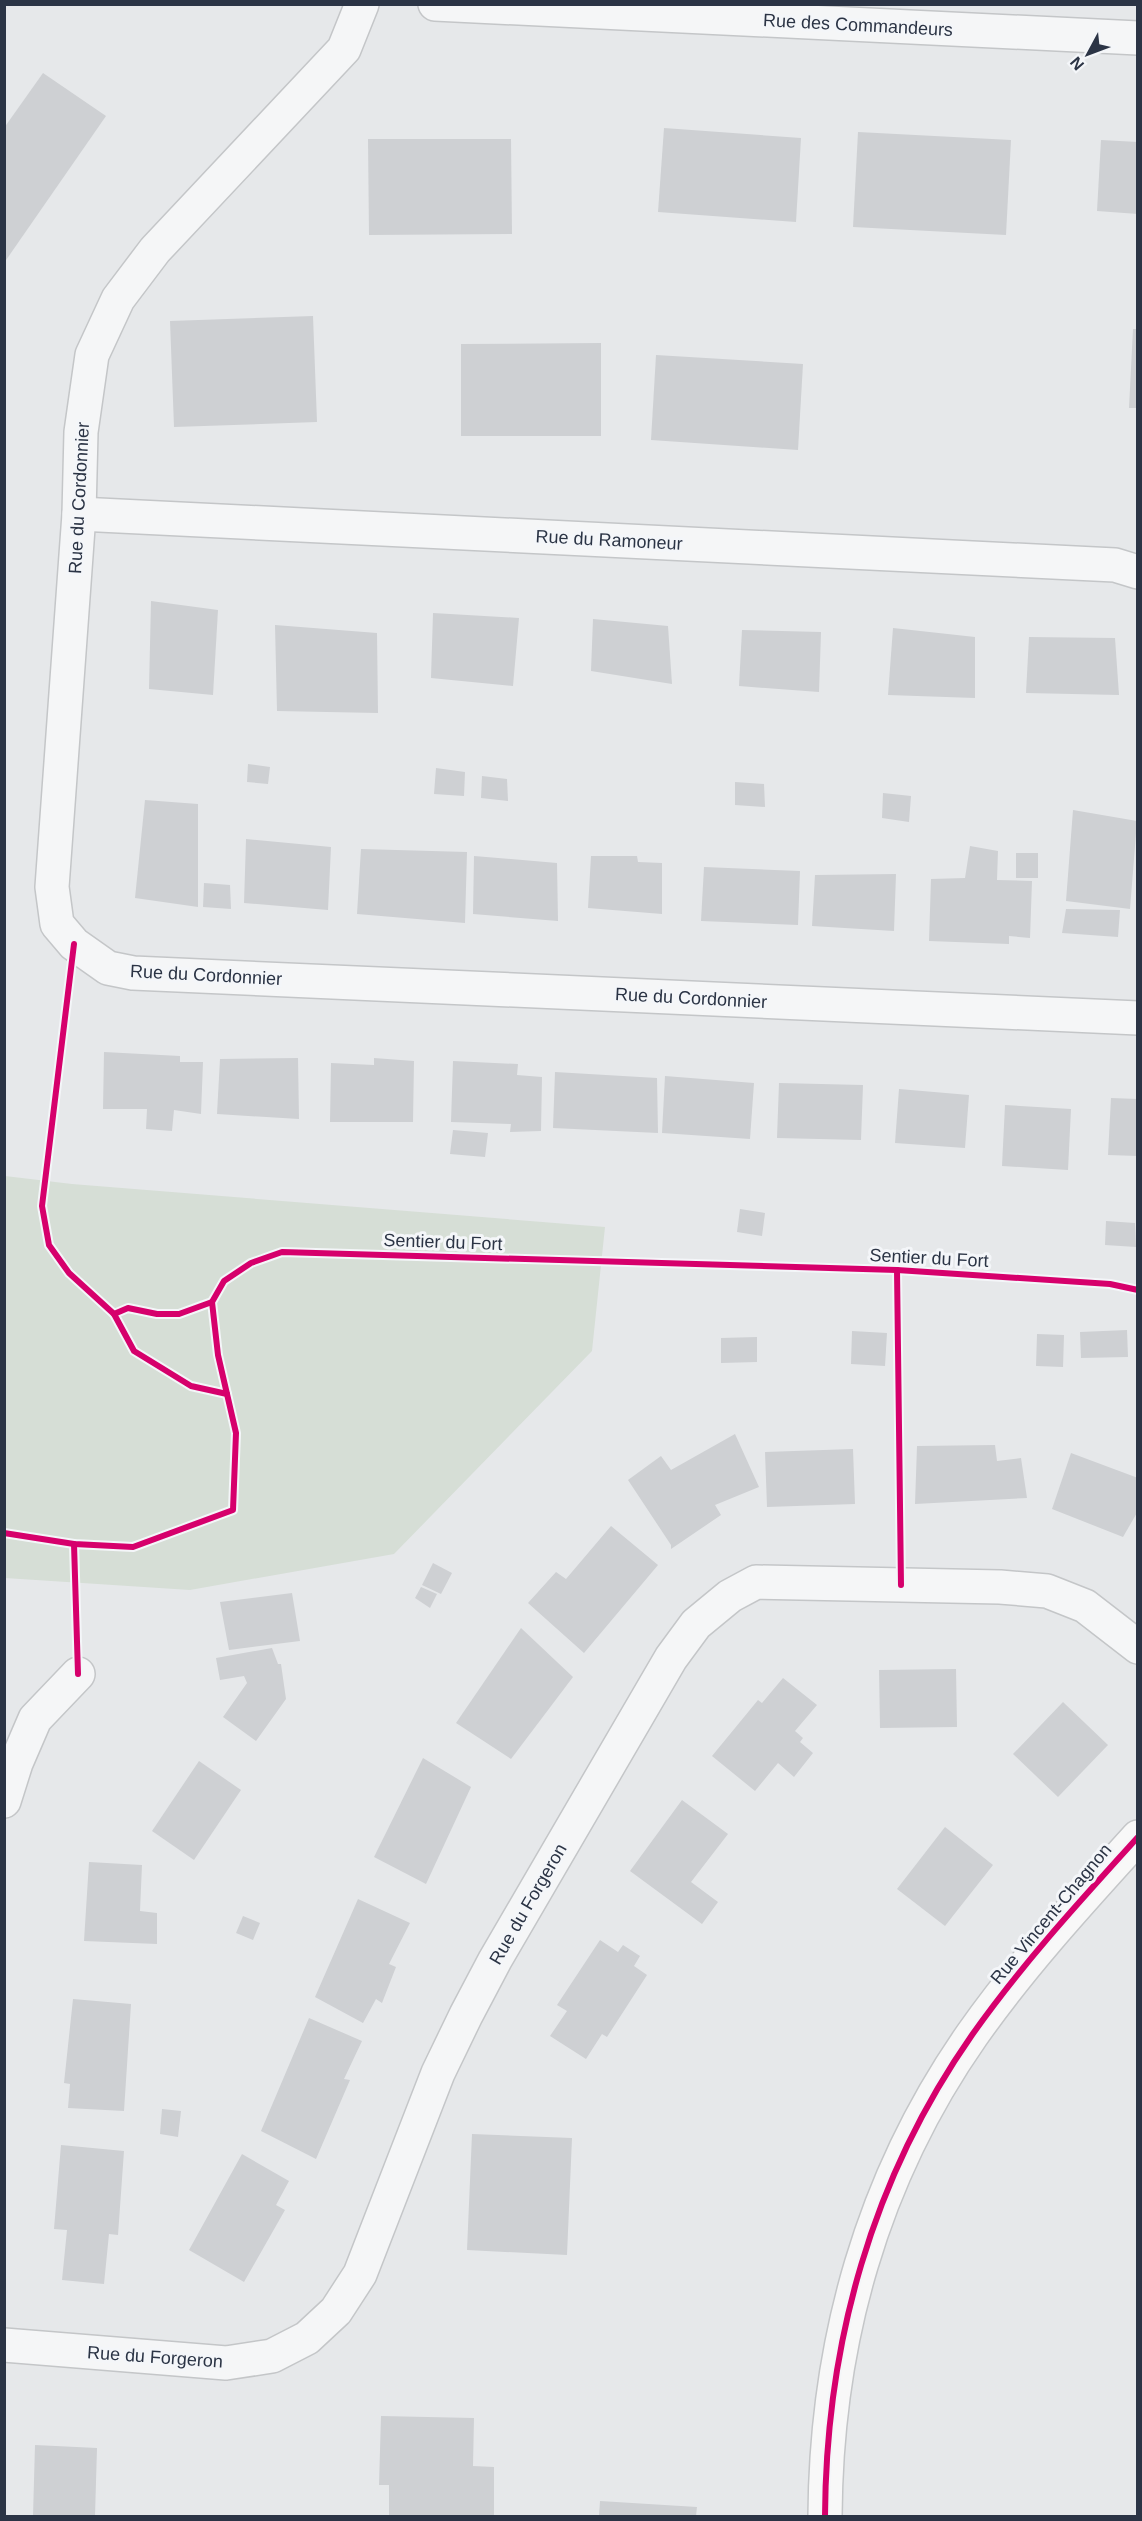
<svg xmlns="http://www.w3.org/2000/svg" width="1142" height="2521" viewBox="0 0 1142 2521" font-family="Helvetica,sans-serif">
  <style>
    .green { fill: #d6ded6 }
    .building { fill: #ced0d3 }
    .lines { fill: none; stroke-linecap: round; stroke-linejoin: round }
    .street-casing { stroke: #c4c6c8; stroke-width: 36 }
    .secondary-casing { stroke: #c4c6c8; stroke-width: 36 }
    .street { stroke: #f5f6f7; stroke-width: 33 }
    .secondary { stroke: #f8f8f8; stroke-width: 33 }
    .cycleway-casing { stroke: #f4f6f9; stroke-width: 10 }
    .cycleway { stroke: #d6006c; stroke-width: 6 }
    .labels { text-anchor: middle; stroke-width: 6; stroke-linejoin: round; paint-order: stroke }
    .street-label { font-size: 18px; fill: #2b3445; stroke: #f4f6f9 }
  </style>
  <rect width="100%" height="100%" fill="#e6e8ea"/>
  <!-- green -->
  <polygon class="green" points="5,1176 72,1184 605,1227 592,1351 394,1554 190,1590 5,1578"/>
  <!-- building -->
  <g class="building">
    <polygon points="43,73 106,116 4,263 4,128"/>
    <polygon points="664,128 801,138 796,222 658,212"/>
    <polygon points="858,132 1011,140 1006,235 853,227"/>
    <polygon points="368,139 511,139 512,234 369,235"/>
    <polygon points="1101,140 1138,142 1138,214 1097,211"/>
    <polygon points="313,316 317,422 174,427 170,321"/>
    <polygon points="1133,329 1138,329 1138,408 1129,408"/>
    <polygon points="601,343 601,436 461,436 461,344"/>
    <polygon points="656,355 803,364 798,450 651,440"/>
    <polygon points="151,601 218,610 213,695 149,689"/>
    <polygon points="433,613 519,618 513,686 431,678"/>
    <polygon points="593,619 668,626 672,684 591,671"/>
    <polygon points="275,625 377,633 378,713 277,711"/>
    <polygon points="893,628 975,637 975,698 888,695"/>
    <polygon points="742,630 821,632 819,692 739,686"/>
    <polygon points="1029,637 1115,638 1119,695 1026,693"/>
    <polygon points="248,764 270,767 268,784 247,782"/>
    <polygon points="436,768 465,772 464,796 434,794"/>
    <polygon points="482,776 507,779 508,801 481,798"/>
    <polygon points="735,782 764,784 765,807 735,805"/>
    <polygon points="883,793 911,796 909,822 882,818"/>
    <polygon points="145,800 198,804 198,907 135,898"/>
    <polygon points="1073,810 1137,821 1130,909 1066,901"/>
    <polygon points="246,839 331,847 328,910 244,903"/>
    <polygon points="970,846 998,851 997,880 1032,881 1030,938 1009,936 1009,944 929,941 931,879 965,878"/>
    <polygon points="361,849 467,852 465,923 357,914"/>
    <rect x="1016" y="853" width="22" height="25"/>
    <polygon points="474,856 557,863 558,921 473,914"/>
    <polygon points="591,856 637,856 638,862 662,863 662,914 588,908"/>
    <polygon points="704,867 800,871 798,925 701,921"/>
    <polygon points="896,874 894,931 812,926 815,875"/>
    <polygon points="204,883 230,885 231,909 203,907"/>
    <polygon points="1066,909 1120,910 1118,937 1062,933"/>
    <polygon points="104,1052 180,1056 180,1062 203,1062 201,1114 174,1110 172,1131 146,1129 147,1109 103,1109"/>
    <polygon points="298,1058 299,1119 217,1114 220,1059"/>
    <polygon points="374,1058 414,1061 413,1122 330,1122 331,1063 374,1065"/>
    <polygon points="453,1061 518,1064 517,1075 542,1077 541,1131 510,1132 511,1124 451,1122"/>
    <polygon points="555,1072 657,1078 658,1133 553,1128"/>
    <polygon points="665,1076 754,1083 750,1139 662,1133"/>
    <polygon points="779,1083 863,1085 861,1140 777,1138"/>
    <polygon points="899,1089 969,1095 965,1148 895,1143"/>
    <polygon points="1111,1098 1138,1099 1138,1156 1108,1155"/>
    <polygon points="1005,1105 1071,1109 1068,1170 1002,1166"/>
    <polygon points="453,1130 488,1133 485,1157 450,1154"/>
    <polygon points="740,1209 765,1213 762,1236 737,1232"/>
    <polygon points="1106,1221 1135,1223 1136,1247 1105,1245"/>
    <polygon points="1127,1330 1128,1357 1081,1358 1080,1332"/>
    <polygon points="852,1331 887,1333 885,1366 851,1364"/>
    <polygon points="1037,1334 1064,1335 1063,1367 1036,1366"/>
    <polygon points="757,1337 757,1362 721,1363 721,1338"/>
    <polygon points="735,1434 759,1487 715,1505 721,1515 671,1549 671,1545 628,1480 661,1456 671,1470"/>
    <polygon points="995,1445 997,1461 1021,1458 1027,1498 915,1504 917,1446"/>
    <polygon points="853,1449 855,1504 767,1507 765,1452"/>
    <polygon points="1071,1453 1138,1478 1138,1511 1123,1537 1052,1509"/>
    <polygon points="611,1526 658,1565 584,1653 528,1603 556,1572 566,1579"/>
    <polygon points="433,1563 452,1573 441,1594 422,1585"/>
    <polygon points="421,1587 437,1594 430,1608 415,1598"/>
    <polygon points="292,1593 300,1641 229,1650 220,1602"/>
    <polygon points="521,1628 573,1677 511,1759 456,1723"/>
    <polygon points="272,1648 278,1664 281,1664 286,1699 256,1741 223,1717 247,1683 244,1676 220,1680 216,1658"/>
    <polygon points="956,1669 957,1727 880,1728 879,1670"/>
    <polygon points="783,1678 817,1705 795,1731 803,1738 800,1742 813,1753 794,1777 778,1763 755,1791 712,1756 758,1700 762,1703"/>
    <polygon points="1063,1702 1108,1745 1058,1797 1013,1754"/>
    <polygon points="423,1758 471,1787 426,1884 374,1857"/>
    <polygon points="199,1761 241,1790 194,1860 152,1831"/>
    <polygon points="682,1800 728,1834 691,1882 718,1902 702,1924 630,1871"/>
    <polygon points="945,1827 993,1865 945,1926 897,1889"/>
    <polygon points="89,1862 142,1865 140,1911 157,1913 157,1944 84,1941"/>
    <polygon points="358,1899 410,1923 389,1964 396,1967 382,2003 376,1999 363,2023 315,1997"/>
    <polygon points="243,1916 260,1923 253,1940 236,1933"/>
    <polygon points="600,1940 618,1952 623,1945 640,1956 634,1966 647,1975 607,2037 602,2034 586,2059 550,2036 567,2011 557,2005"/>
    <polygon points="73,1999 131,2004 124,2111 68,2108 70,2084 64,2083"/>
    <polygon points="309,2018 362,2041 344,2079 350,2080 316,2159 261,2131"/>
    <polygon points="162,2109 181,2111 178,2137 160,2134"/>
    <polygon points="472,2134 572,2138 567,2255 467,2250"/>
    <polygon points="61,2145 124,2151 118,2235 109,2234 104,2284 62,2280 67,2230 54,2229"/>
    <polygon points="242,2154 289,2181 276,2205 285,2210 244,2282 189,2250"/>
    <polygon points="381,2416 474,2418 473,2466 494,2467 494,2516 389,2516 389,2485 379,2485"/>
    <polygon points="35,2445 97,2448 95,2516 33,2516"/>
    <polygon points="600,2501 697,2507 696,2516 599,2516"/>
  </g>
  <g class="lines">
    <!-- street casing -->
    <g class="street-casing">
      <g id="street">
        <polyline points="362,4 344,49 155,250 118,299 92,355 81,432 79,514 52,887 57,924 74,944 108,968 133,973 1138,1018"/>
        <polyline points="435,4 1138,38"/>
        <polyline points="79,514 1115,565 1138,572"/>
        <polyline points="4,1801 16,1763 35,1719 78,1674"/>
        <polyline points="4,2345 226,2363 272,2356 307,2338 336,2311 360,2274 438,2073 466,2015 495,1960 671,1658 696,1624 730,1596 756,1582 1000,1587 1047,1591 1085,1606 1138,1647"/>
      </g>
    </g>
    <!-- secondary casing -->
    <g class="secondary-casing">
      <path id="secondary" d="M825,2516C826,2343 872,2178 972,2035C1022,1964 1080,1901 1138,1837"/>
    </g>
    <!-- street -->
    <use href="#street" class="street"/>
    <!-- secondary -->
    <use href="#secondary" class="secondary"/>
    <!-- cycleway casing -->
    <g class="cycleway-casing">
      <g id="cycleway">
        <polyline points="74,944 42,1206 49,1245 69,1273 114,1314 134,1351 191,1386 227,1394"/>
        <polyline points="897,1270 901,1585"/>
        <polyline points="114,1314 128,1308 157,1314 179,1314 212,1302"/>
        <polyline points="4,1533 74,1544 133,1547 233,1510 236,1433 218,1355 212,1302 224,1281 251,1263 282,1252 897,1270 1110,1284 1138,1290"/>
        <polyline points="74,1544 78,1674"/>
        <path d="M825,2516C826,2343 872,2178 972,2035C1022,1964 1080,1901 1138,1837"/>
      </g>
    </g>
    <!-- cycleway -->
    <use href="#cycleway" class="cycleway"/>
  </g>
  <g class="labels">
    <!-- street labels -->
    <g class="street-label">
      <text transform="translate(858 25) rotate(3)" y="6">Rue des Commandeurs</text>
      <text transform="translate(79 498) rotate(-87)" y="6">Rue du Cordonnier</text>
      <text transform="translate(609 540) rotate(3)" y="6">Rue du Ramoneur</text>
      <text transform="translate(206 975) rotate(3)" y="6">Rue du Cordonnier</text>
      <text transform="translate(691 998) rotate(3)" y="6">Rue du Cordonnier</text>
      <text transform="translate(443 1242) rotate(2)" y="6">Sentier du Fort</text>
      <text transform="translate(929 1258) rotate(3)" y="6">Sentier du Fort</text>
      <text transform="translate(528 1904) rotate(-60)" y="6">Rue du Forgeron</text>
      <text transform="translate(1051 1914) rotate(-50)" y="6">Rue Vincent-Chagnon</text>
      <text transform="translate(155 2357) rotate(4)" y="6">Rue du Forgeron</text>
    </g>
  </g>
  <!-- border -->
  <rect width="1142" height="2521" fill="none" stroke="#2b3445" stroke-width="12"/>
  <!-- north arrow -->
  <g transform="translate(1088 54) rotate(229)" stroke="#f4f6f9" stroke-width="4.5" paint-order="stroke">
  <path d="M0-4.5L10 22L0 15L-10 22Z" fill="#2b3445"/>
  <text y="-9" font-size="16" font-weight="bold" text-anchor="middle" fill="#2b3445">N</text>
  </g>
</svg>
